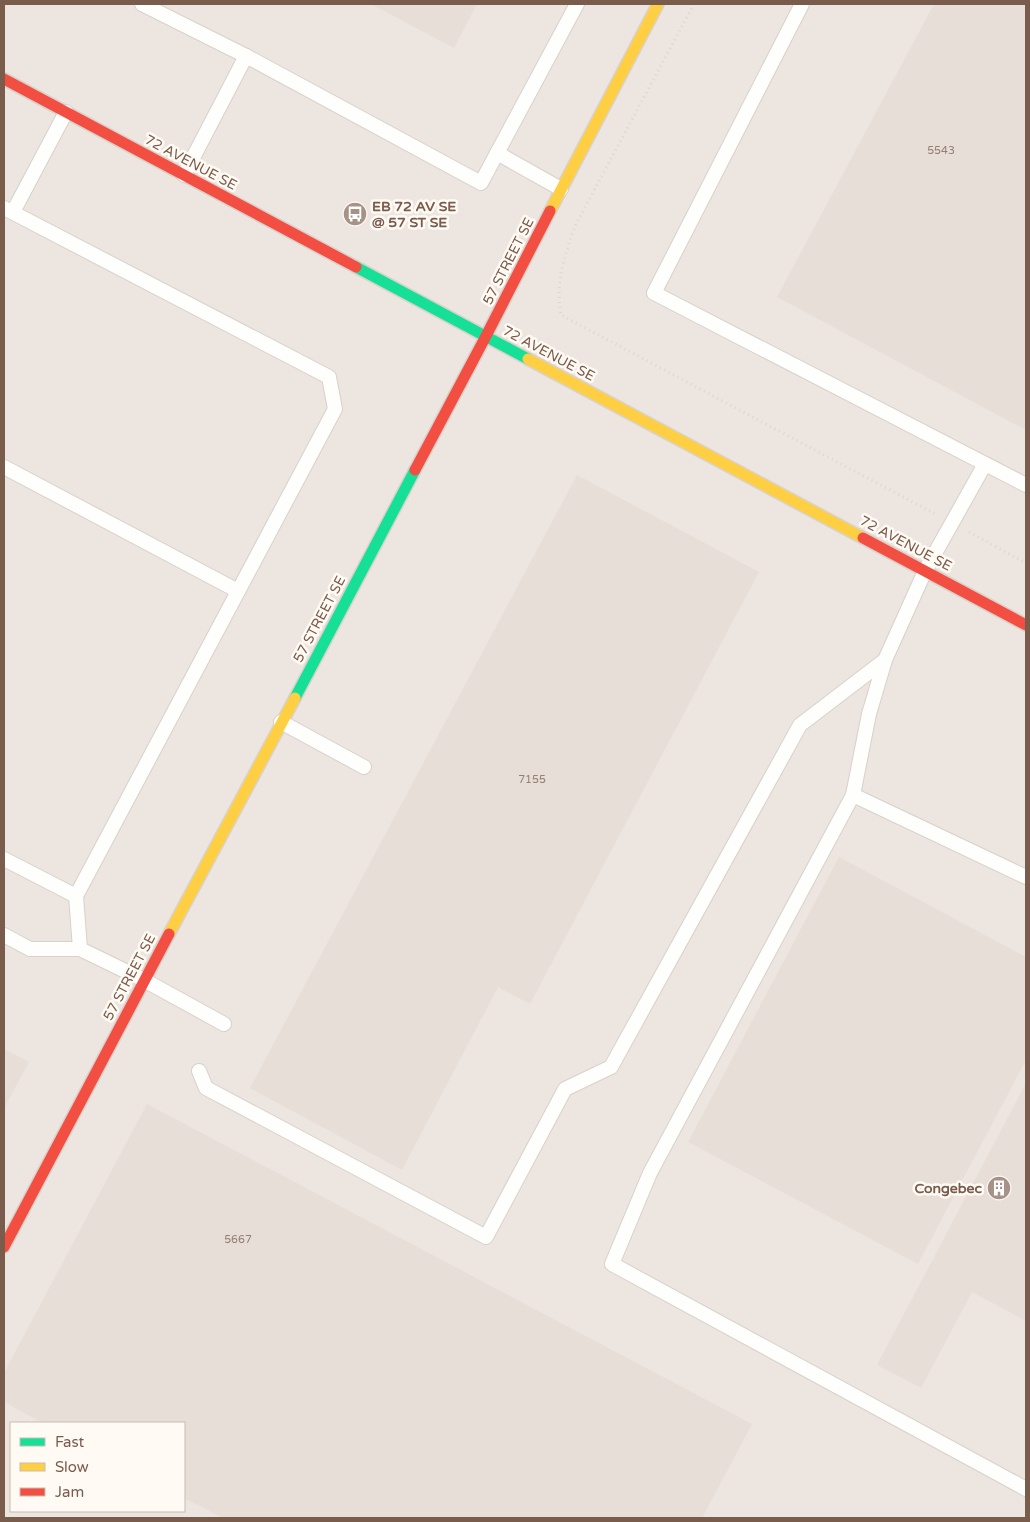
<svg xmlns="http://www.w3.org/2000/svg" width="1030" height="1522" viewBox="0 0 1030 1522" font-family="'Varela Round',sans-serif">
  <style>
    .industrial { fill: #ede5e0; fill-rule: evenodd }
    .building { fill: #e6ded7 }
    .lines { fill: none; stroke-linecap: round; stroke-linejoin: round }
    .lane-casing { stroke: #d7d1cb; stroke-width: 16 }
    .fast-casing { stroke: #d9d2cb; stroke-width: 14 }
    .slow-casing { stroke: #d9d2cb; stroke-width: 14 }
    .jam-casing { stroke: #d9d2cb; stroke-width: 14 }
    .path { stroke: #dcd5d0; stroke-width: 3; stroke-dasharray: 1 4; stroke-linecap: butt }
    .lane { stroke: #fefefd; stroke-width: 14 }
    .fast { stroke: #16e098; stroke-width: 11 }
    .slow { stroke: #ffcf43; stroke-width: 11 }
    .jam { stroke: #f24e42; stroke-width: 11 }
    .labels { text-anchor: middle; stroke-width: 5; stroke-linejoin: round; paint-order: stroke }
    .number-label { font-size: 11px; fill: #977e72 }
    .street-label { font-size: 14px; fill: #7a5c4d; stroke: #fffaf3 }
    .poi-label { font-size: 14px; font-weight: bold; fill: #7a5c4d; stroke: #fffaf3; text-anchor: start }
  </style>
  <rect width="100%" height="100%" fill="#f9f5f0"/>
  <!-- industrial -->
  <path class="industrial" d="M4,4H1026V1518H4ZM11,1423H184V1511H11Z"/>
  <!-- building -->
  <g class="building">
    <polygon points="371,4 477,4 454,48"/>
    <polygon points="934,4 1026,4 1026,430 777,297"/>
    <polygon points="577,475 759,572 530,1004 498,987 402,1170 250,1088"/>
    <polygon points="839,857 1026,957 1026,1060 918,1264 688,1142"/>
    <polygon points="4,1049 29,1062 4,1108"/>
    <polygon points="1026,1083 1026,1321 972,1292 921,1388 877,1365"/>
    <polygon points="147,1104 752,1424 702,1518 223,1518 184,1498 184,1423 43,1423 4,1402 4,1373"/>
  </g>
  <g class="lines">
    <!-- lane casing -->
    <g class="lane-casing">
      <g id="lane">
        <polyline points="142,4 246,56"/>
        <polyline points="802,4 654,293 1026,485"/>
        <polyline points="497,153 561,189"/>
        <polyline points="184,175 246,56 481,183 577,4"/>
        <polyline points="4,208 329,377 335,409 76,896 80,949"/>
        <polyline points="13,212 66,112"/>
        <polyline points="4,467 238,591"/>
        <polyline points="281,722 364,767"/>
        <polyline points="853,795 869,714 885,660 925,571 985,464"/>
        <polyline points="4,859 76,896"/>
        <polyline points="1026,877 853,795 650,1173 612,1264 1026,1489"/>
        <polyline points="4,935 30,949 80,949 144,980 224,1024"/>
        <polyline points="199,1071 206,1088 486,1237 565,1089 611,1067 800,725 885,660"/>
      </g>
    </g>
    <!-- fast casing -->
    <g class="fast-casing">
      <g id="fast">
        <polyline points="356,267 528,359"/>
        <polyline points="295,698 415,470"/>
      </g>
    </g>
    <!-- slow casing -->
    <g class="slow-casing">
      <g id="slow">
        <polyline points="550,211 658,4"/>
        <polyline points="528,359 863,538"/>
        <polyline points="169,934 295,698"/>
      </g>
    </g>
    <!-- jam casing -->
    <g class="jam-casing">
      <g id="jam">
        <polyline points="4,79 356,267"/>
        <polyline points="415,470 486,336 550,211"/>
        <polyline points="863,538 1026,625"/>
        <polyline points="4,1247 169,934"/>
      </g>
    </g>
    <!-- path -->
    <g class="path">
      <path d="M694,4L576,224C565,253 555,283 561,315L935,514"/>
      <polyline points="969,532 1026,563"/>
    </g>
    <!-- lane -->
    <use href="#lane" class="lane"/>
    <!-- fast -->
    <use href="#fast" class="fast"/>
    <!-- slow -->
    <use href="#slow" class="slow"/>
    <!-- jam -->
    <use href="#jam" class="jam"/>
  </g>
  <!-- icons -->
  <defs>
    <g id="bus-disc" transform="scale(1.25)"><circle r="9.5" fill="#a69286" stroke="#fffaf3"/><path d="M-5-6H5V4H4V6H2V4H-2V6H-4V4H-5ZM-3.5-4V0h7V-4ZM-3.5 1.2v1.5H-2V1.2ZM2 1.2v1.5H3.5V1.2Z" fill="#fff"/></g>
    <g id="building-disc" transform="scale(1.25)"><circle r="9.5" fill="#a69286" stroke="#fffaf3"/><path d="M-4-6H4V6H1V3H-1V6H-4ZM-2.5-4.3h1.7v1.8h-1.7ZM.8-4.3h1.7v1.8H.8ZM-2.5-1h1.7V.8h-1.7ZM.8-1h1.7V.8H.8Z" fill="#fff"/></g>
  </defs>
  <g fill-rule="evenodd">
    <use href="#bus-disc" x="355" y="214"/>
    <use href="#building-disc" x="999" y="1188"/>
  </g>
  <g class="labels">
    <!-- number labels -->
    <g class="number-label">
      <text x="941" y="154">5543</text>
      <text x="532" y="783">7155</text>
      <text x="238" y="1243">5667</text>
    </g>
    <!-- street labels -->
    <g class="street-label">
      <text transform="translate(191 162) rotate(28)" y="5">72 AVENUE SE</text>
      <text transform="translate(508 261) rotate(-63)" y="5">57 STREET SE</text>
      <text transform="translate(549 353) rotate(28)" y="5">72 AVENUE SE</text>
      <text transform="translate(906 543) rotate(28)" y="5">72 AVENUE SE</text>
      <text transform="translate(319 619) rotate(-62)" y="5">57 STREET SE</text>
      <text transform="translate(129 977) rotate(-62)" y="5">57 STREET SE</text>
    </g>
    <!-- poi labels -->
    <g class="poi-label">
      <text x="372" y="211">EB 72 AV SE<tspan x="372" dy="16">@ 57 ST SE</tspan></text>
      <text x="982" y="1193" text-anchor="end">Congebec</text>
    </g>
  </g>
  <!-- border -->
  <rect width="1030" height="1522" fill="none" stroke="#7a5c4d" stroke-width="10"/>
  <!-- legend -->
  <rect x="10" y="1422" width="175" height="90" fill="#fffaf3" stroke="#cabbb1"/>
  <rect x="20" y="1438" width="25" height="8" fill="#16e098" stroke="#cabbb1"/>
  <text x="55" y="1447" font-size="15" fill="#7a5c4d">Fast</text>
  <rect x="20" y="1463" width="25" height="8" fill="#ffcf43" stroke="#cabbb1"/>
  <text x="55" y="1472" font-size="15" fill="#7a5c4d">Slow</text>
  <rect x="20" y="1488" width="25" height="8" fill="#f24e42" stroke="#cabbb1"/>
  <text x="55" y="1497" font-size="15" fill="#7a5c4d">Jam</text>
</svg>
